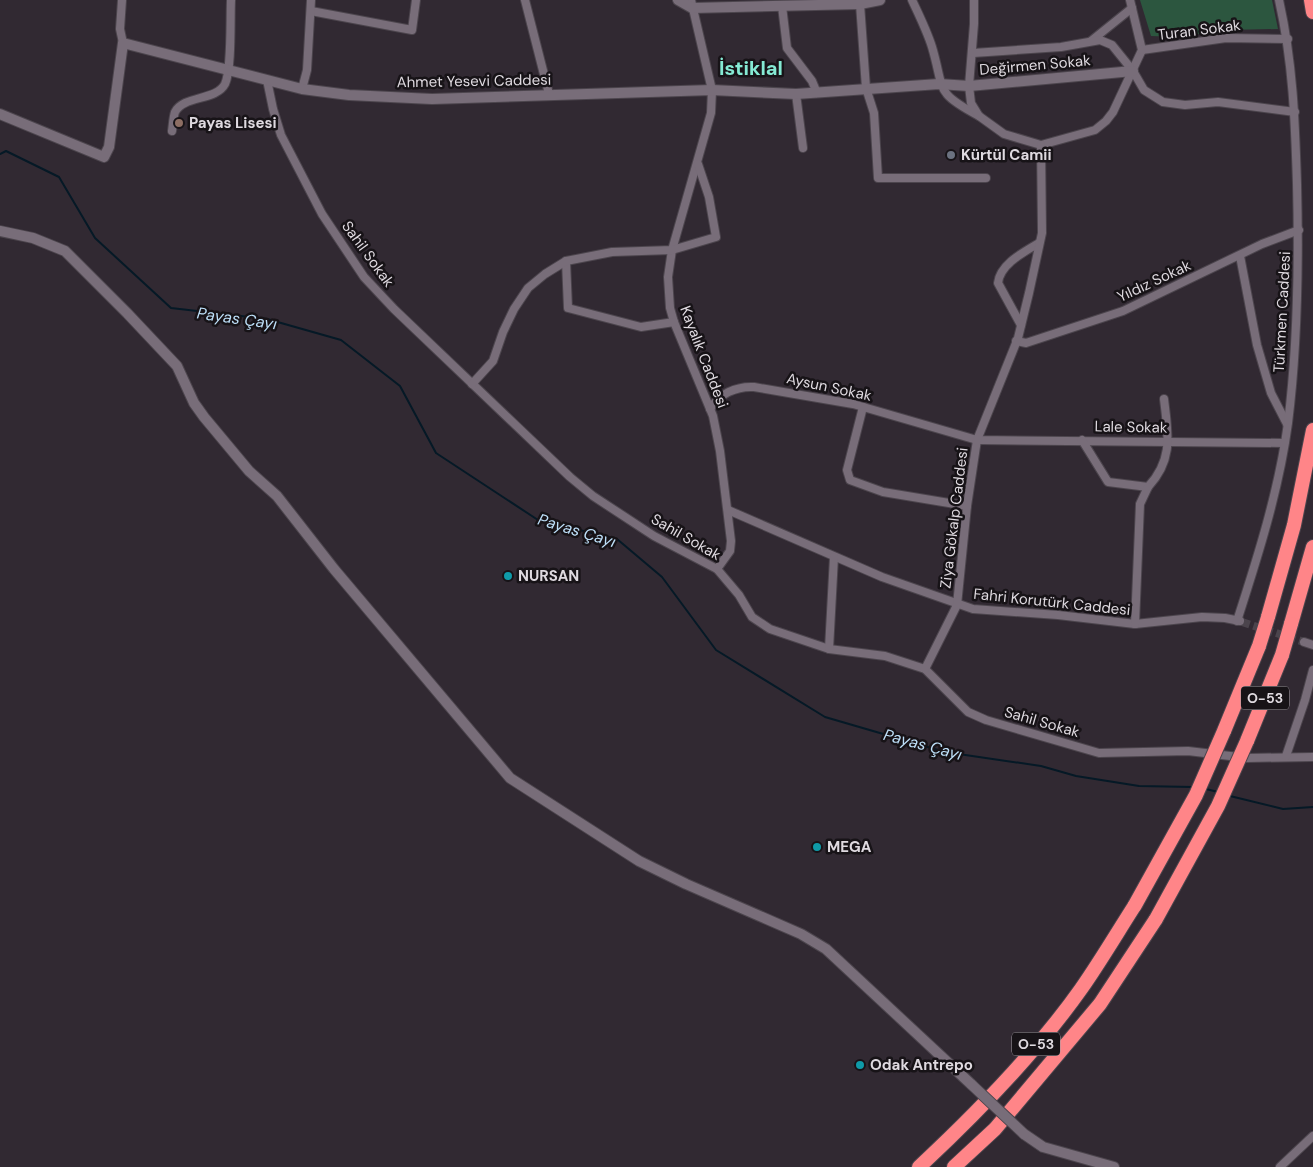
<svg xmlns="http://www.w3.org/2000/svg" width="1313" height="1167" viewBox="0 0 1313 1167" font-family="'DM Sans',sans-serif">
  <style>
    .green { fill: #2c563f }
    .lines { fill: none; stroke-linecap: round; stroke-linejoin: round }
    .stream { stroke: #051926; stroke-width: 2 }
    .street-tunnel { stroke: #4b444c; stroke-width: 8; stroke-dasharray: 8 4; stroke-linecap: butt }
    .street-casing { stroke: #4c454d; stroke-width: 10 }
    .secondary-casing { stroke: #4c454d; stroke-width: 12 }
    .highway-casing { stroke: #4c454d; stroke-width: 16 }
    .street { stroke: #786d79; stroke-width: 8 }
    .secondary { stroke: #786d79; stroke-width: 10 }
    .highway { stroke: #ff8588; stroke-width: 14 }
    .secondary-bridge-casing { stroke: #4c454d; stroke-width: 12; stroke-linecap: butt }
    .highway-bridge-casing { stroke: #4c454d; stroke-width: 16; stroke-linecap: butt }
    .secondary-bridge { stroke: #786d79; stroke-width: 10 }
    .highway-bridge { stroke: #ff8588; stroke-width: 14 }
    .education-dot { fill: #8d6e63; stroke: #171317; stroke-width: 2 }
    .worship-dot { fill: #6b7280; stroke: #171317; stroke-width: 2 }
    .culture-dot { fill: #0f9aa8; stroke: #171317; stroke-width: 2 }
    .labels { text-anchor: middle; stroke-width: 5; stroke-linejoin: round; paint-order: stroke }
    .shield { fill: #171317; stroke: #a39ea4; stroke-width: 1 }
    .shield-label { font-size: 14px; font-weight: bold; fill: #dfdae0 }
    .street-label { font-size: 15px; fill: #dfdae0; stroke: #171317 }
    .poi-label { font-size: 15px; font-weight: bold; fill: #dfdae0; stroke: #171317; text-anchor: start }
    .water-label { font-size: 16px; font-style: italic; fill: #bddff8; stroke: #171317 }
    .district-label { font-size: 20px; font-weight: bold; fill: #85ead4; stroke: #171317 }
  </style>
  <rect width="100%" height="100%" fill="#312932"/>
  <!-- green -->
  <polygon class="green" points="1140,0 1272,0 1278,29 1227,30 1178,37 1151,36"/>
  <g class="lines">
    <!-- stream -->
    <g class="stream">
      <polyline points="0,154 6,151 59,177 95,238 171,308 267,319 341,340 400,386 436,453 538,520 617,539 662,577 716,650 825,717 945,752 1041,766 1076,776 1139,786 1193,787"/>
      <polyline points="1206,789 1218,792"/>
      <polyline points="1230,796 1283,809 1313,807"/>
    </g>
    <!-- street-tunnel -->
    <polyline class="street-tunnel" points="1242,622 1304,642"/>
    <!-- street casing -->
    <g class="street-casing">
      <g id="street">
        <polyline points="122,0 120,29 123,43"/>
        <polyline points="525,0 549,94"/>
        <polyline points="691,0 712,90 711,113 672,250 668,277 670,308 674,322 713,416 720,451 731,541 730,551 717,569"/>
        <path d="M912,0C919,15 927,31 932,47C945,91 934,92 979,116"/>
        <polyline points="974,0 974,24 969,86 971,103 979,116 1004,134 1041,145 1095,130 1106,121 1113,112 1142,50 1130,0"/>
        <polyline points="860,4 866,88 874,113 878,178 986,178"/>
        <polyline points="782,6 787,48 812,81 817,93"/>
        <polyline points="311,11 412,30 416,0"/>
        <polyline points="1091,41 1132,8"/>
        <polyline points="1142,50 1226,38 1288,39"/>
        <polyline points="973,53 1061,47 1100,40 1112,45 1133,71 1144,90 1163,102 1185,105 1218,102 1295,112"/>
        <polyline points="267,80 273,109 281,135 322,214 364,277 394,309 570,477 593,496 654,536 717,569 739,595 752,617 770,629 829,649 885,656 925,669 968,712 986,720 1099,753 1188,751 1247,758 1313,757"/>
        <polyline points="302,89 307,70 311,0"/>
        <polyline points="796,94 803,148"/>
        <path d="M172,131C173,125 173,118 175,112C184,95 216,101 225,84C232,69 230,20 231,0"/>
        <polyline points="1240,256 1257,345 1271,393 1287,424"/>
        <polyline points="566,261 568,308 641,327 674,322"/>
        <path d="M1021,325L998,283C1000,264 1024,252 1039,243"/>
        <polyline points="1016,341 1026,343 1123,311 1262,244 1299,230"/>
        <polyline points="472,384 493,361 503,332 514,309 528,288 545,274 566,261 612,252 672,250 716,237 709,197 698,164"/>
        <polyline points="863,407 847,470 850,480 883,492 967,506"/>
        <path d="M710,409C719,394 736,386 754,387L853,404L977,440L1284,443"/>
        <path d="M1082,440L1108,482L1148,487C1174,459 1168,434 1164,399"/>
        <polyline points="728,510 882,577 973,609 1058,615 1135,624 1202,617 1225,618 1240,621"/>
        <path d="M1237,621C1258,556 1279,490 1288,423C1298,343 1299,264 1297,184C1295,120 1293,63 1279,0"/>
        <polyline points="1135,624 1140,504 1148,487"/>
        <polyline points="1304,642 1313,645"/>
        <polyline points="829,649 834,557"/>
        <polyline points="925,669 957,605 967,506 977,440 1018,338 1029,293 1042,233 1041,145"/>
        <polyline points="1286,756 1305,700 1313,670"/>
        <polyline points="1280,1167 1313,1136"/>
      </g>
    </g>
    <!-- secondary casing -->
    <g class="secondary-casing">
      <g id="secondary">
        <polyline points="678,0 692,8 860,4 880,0"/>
        <polyline points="0,114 104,157 109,147 123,43 302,89 349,95 432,99 712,90 796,94 939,84 969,86 1133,71"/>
        <polyline points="0,231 33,238 65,251 127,313 177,366 194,403 204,417 249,471 277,496 334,569 510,778 639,861 686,884 801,934 826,949 972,1085"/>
        <polyline points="1024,1134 1043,1147 1114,1167"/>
      </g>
    </g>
    <!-- highway casing -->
    <g class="highway-casing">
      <g id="highway">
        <polyline points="1311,0 1313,12"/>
        <polyline points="1268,617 1294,525 1313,430"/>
        <polyline points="1291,624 1313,547"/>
        <polyline points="1224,731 1259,646"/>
        <polyline points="1247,741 1282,655"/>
        <path d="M919,1167C977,1113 1035,1054 1081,989C1100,962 1117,933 1135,905"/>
        <polyline points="954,1167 995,1129 1100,1004 1156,919"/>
      </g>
    </g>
    <!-- street -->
    <use href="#street" class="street"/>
    <!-- secondary -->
    <use href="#secondary" class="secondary"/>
    <!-- highway -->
    <use href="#highway" class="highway"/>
    <!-- secondary-bridge casing -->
    <g class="secondary-bridge-casing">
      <polyline id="secondary-bridge" points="972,1085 1024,1134"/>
    </g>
    <!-- highway-bridge casing -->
    <g class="highway-bridge-casing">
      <g id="highway-bridge">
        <polyline points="1259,646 1268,617"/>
        <polyline points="1282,655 1291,624"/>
        <polyline points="1135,905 1196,795 1224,731"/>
        <polyline points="1156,919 1218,806 1247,741"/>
      </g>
    </g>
    <!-- secondary-bridge -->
    <use href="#secondary-bridge" class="secondary-bridge"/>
    <!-- highway-bridge -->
    <use href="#highway-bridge" class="highway-bridge"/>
  </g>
  <!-- markers -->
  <circle class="education-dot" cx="179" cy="123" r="5"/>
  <circle class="worship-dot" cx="951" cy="155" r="5"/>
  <g class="culture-dot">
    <circle cx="508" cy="576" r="5"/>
    <circle cx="817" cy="847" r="5"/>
    <circle cx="860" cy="1065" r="5"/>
  </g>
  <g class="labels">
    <!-- shield labels -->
    <g class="shield">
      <rect x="1241" y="686.5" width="48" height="23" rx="4"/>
      <rect x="1012" y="1032.5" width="48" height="23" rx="4"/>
    </g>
    <g class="shield-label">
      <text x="1265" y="703">O-53</text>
      <text x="1036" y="1049">O-53</text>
    </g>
    <!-- street labels -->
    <g class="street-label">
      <text transform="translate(1199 30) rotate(-7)" y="5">Turan Sokak</text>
      <text transform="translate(1035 65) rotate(-5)" y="5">Değirmen Sokak</text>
      <text transform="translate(474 81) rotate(-1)" y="5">Ahmet Yesevi Caddesi</text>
      <text transform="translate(368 254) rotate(54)" y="5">Sahil Sokak</text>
      <text transform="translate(1154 281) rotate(-25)" y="5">Yıldız Sokak</text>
      <text transform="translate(1282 312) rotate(-87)" y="5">Türkmen Caddesi</text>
      <text transform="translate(704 357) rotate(69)" y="5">Kayalık Caddesi</text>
      <text transform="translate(829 387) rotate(12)" y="5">Aysun Sokak</text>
      <text transform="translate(1131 427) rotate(1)" y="5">Lale Sokak</text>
      <text transform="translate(954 518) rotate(-83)" y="5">Ziya Gökalp Caddesi</text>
      <text transform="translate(686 537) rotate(30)" y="5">Sahil Sokak</text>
      <text transform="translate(1052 602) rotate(6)" y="5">Fahri Korutürk Caddesi</text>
      <text transform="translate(1042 722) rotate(16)" y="5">Sahil Sokak</text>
    </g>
    <!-- poi labels -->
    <g class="poi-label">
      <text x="189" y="128">Payas Lisesi</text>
      <text x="961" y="160">Kürtül Camii</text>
      <text x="518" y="581">NURSAN</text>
      <text x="827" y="852">MEGA</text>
      <text x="870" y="1070">Odak Antrepo</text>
    </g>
    <!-- water labels -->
    <g class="water-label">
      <text transform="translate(237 318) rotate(8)" y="6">Payas Çayı</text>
      <text transform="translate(577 530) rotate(17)" y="6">Payas Çayı</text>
      <text transform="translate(923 744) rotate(15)" y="6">Payas Çayı</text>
    </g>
    <!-- district labels -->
    <g class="district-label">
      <text x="751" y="75">İstiklal</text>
    </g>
  </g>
</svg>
